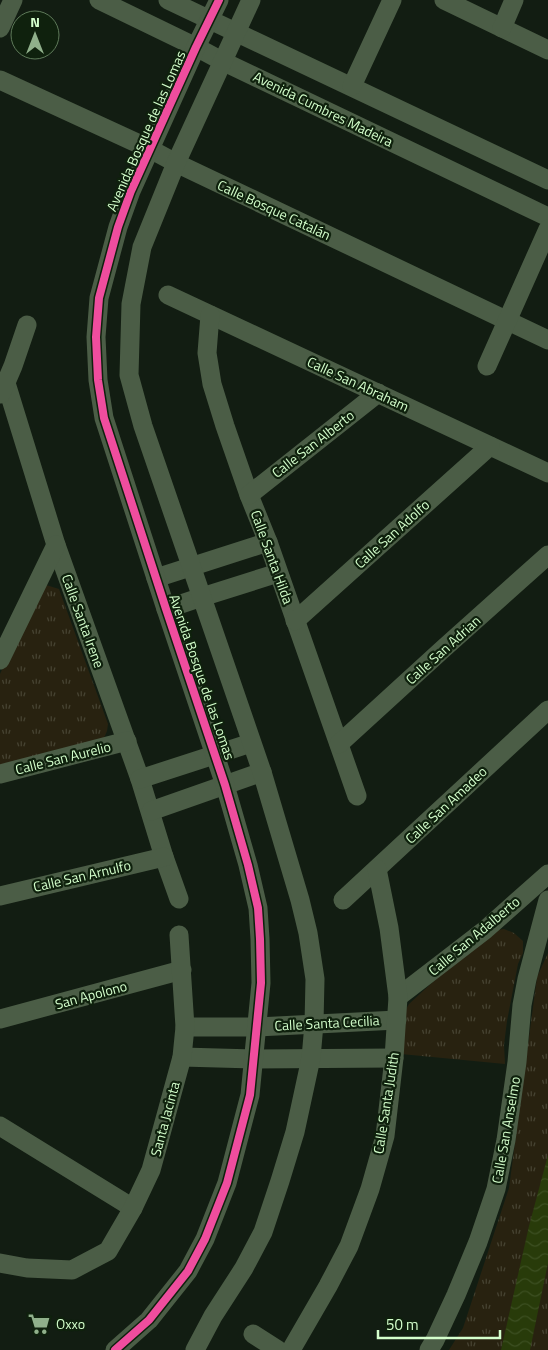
<svg xmlns="http://www.w3.org/2000/svg" width="548" height="1350" viewBox="0 0 548 1350" font-family="'Titillium Web',sans-serif">
  <style>
    .grass { fill: url(#grass-tufts) }
    .water { fill: url(#water-waves) }
    .lines { fill: none; stroke-linecap: round; stroke-linejoin: round }
    .minor { stroke: #4b5d46; stroke-width: 19 }
    .cycleway-casing { stroke: #0f210d; stroke-width: 11 }
    .cycleway { stroke: #ef4d9e; stroke-width: 8 }
    .labels { text-anchor: middle; stroke-width: 4.5; stroke-linejoin: round; paint-order: stroke }
    .street-label { font-size: 14px; fill: #d4ffcc; stroke: #0f210d }
    .poi-label { font-size: 14px; fill: #d4ffcc; stroke: #0f210d; text-anchor: start }
  </style>
  <defs>
    <pattern id="grass-tufts" width="24" height="20" patternUnits="userSpaceOnUse" patternTransform="scale(1.25)"><rect width="24" height="20" fill="#282210"/><path d="M3 7l-1-3M5 7V3M7 7l1-3M15 17l-1-3M17 17v-4M19 17l1-3" fill="none" stroke="#464332"/></pattern>
    <pattern id="water-waves" width="16" height="10" patternUnits="userSpaceOnUse" patternTransform="scale(1.25)"><rect width="16" height="10" fill="#283b0a"/><path d="M0 5q4-4 8 0t8 0" fill="none" stroke="#3c4f21"/></pattern>
  </defs>
  <rect width="100%" height="100%" fill="#121d12"/>
  <!-- grass -->
  <g class="grass">
    <polygon points="46,585 59,589 108,724 107,731 104,738 0,765 0,674 35,598"/>
    <polygon points="504,929 514,933 523,941 523,953 518,964 507,1021 504,1045 505,1064 401,1054 403,1014 409,1004 475,943 491,931"/>
    <polygon points="548,953 548,1350 449,1350 463,1328 509,1188 537,977"/>
  </g>
  <!-- water -->
  <polygon class="water" points="548,1155 548,1263 530,1350 501,1350 529,1226"/>
  <g class="lines">
    <!-- minor -->
    <g class="minor">
      <polyline points="99,0 196,47 222,61 548,217"/>
      <polyline points="168,0 548,180"/>
      <polyline points="444,0 548,50"/>
      <polyline points="0,28 13,0"/>
      <polyline points="502,28 514,0"/>
      <polyline points="0,80 150,149 176,163 548,340"/>
      <polyline points="352,86 392,0"/>
      <polyline points="168,295 548,473"/>
      <polyline points="210,315 207,353 212,384 225,426 249,495 268,542 357,796"/>
      <polyline points="487,366 548,229"/>
      <polyline points="6,383 56,545 140,779 164,857 179,899"/>
      <polyline points="1,394 13,366 27,325"/>
      <polyline points="249,495 378,393"/>
      <polyline points="156,578 268,542"/>
      <polyline points="166,609 202,597 278,573"/>
      <polyline points="295,621 490,446"/>
      <polyline points="0,660 56,545"/>
      <polyline points="339,744 443,649 548,555"/>
      <polyline points="0,774 127,741"/>
      <polyline points="140,779 251,743"/>
      <polyline points="151,811 262,772"/>
      <polyline points="0,896 164,857"/>
      <polyline points="343,900 548,710"/>
      <polyline points="398,997 485,930 548,874"/>
      <polyline points="0,1019 182,970"/>
      <polyline points="185,1027 257,1027 397,1020"/>
      <polyline points="182,1057 254,1059 394,1058"/>
      <polyline points="0,1126 133,1208"/>
      <polyline points="0,1263 27,1268 72,1270 108,1251 133,1208 151,1170 182,1057 185,1027 179,935"/>
      <polyline points="253,1334 278,1350"/>
      <polyline points="115,1350 149,1320 188,1271 205,1239 227,1183 250,1095 261,983 260,939 258,908 248,865 225,785 166,609 104,418 98,380 96,337 99,298 118,227 131,191 196,47 219,0"/>
      <polyline points="195,1350 213,1316 244,1268 263,1232 280,1181 295,1132 311,1058 314,1024 315,979 308,933 300,900 262,772 143,426 129,375 131,304 142,247 176,163 251,0"/>
      <polyline points="291,1350 328,1286 349,1246 370,1189 385,1136 394,1058 398,997 389,928 377,869"/>
      <polyline points="429,1350 435,1340 456,1295 478,1242 496,1189 506,1140 517,1062 522,1005 527,979 548,900"/>
    </g>
    <!-- cycleway casing -->
    <g class="cycleway-casing">
      <polyline id="cycleway" points="115,1350 149,1320 188,1271 205,1239 227,1183 250,1095 261,983 260,939 258,908 248,865 225,785 166,609 104,418 98,380 96,337 99,298 118,227 131,191 196,47 219,0"/>
    </g>
    <!-- cycleway -->
    <use href="#cycleway" class="cycleway"/>
  </g>
  <!-- icons -->
  <defs>
    <g id="supermarket-bare" transform="scale(1.725)"><path d="M-6-5.5h2.5l.6 2H6L4.5 2H-2.5L-4.4-4H-6ZM-1.5 3.2a1.3 1.3 0 1 0 .1 0ZM3 3.2a1.3 1.3 0 1 0 .1 0Z" fill="#90b08b" stroke="#0f210d" stroke-width="2.5" paint-order="stroke"/></g>
  </defs>
  <g fill-rule="evenodd">
    <use href="#supermarket-bare" x="39" y="1324"/>
  </g>
  <g class="labels">
    <!-- street labels -->
    <g class="street-label">
      <text transform="translate(323 109) rotate(26)" y="5">Avenida Cumbres Madeira</text>
      <text transform="translate(146 131) rotate(-66)" y="5">Avenida Bosque de las Lomas</text>
      <text transform="translate(274 210) rotate(25)" y="5">Calle Bosque Catalán</text>
      <text transform="translate(358 384) rotate(25)" y="5">Calle San Abraham</text>
      <text transform="translate(313 444) rotate(-38)" y="5">Calle San Alberto</text>
      <text transform="translate(392 534) rotate(-42)" y="5">Calle San Adolfo</text>
      <text transform="translate(272 557) rotate(70)" y="5">Calle Santa Hilda</text>
      <text transform="translate(83 621) rotate(70)" y="5">Calle Santa Irene</text>
      <text transform="translate(443 650) rotate(-42)" y="5">Calle San Adrian</text>
      <text transform="translate(202 677) rotate(71)" y="5">Avenida Bosque de las Lomas</text>
      <text transform="translate(63 758) rotate(-14)" y="5">Calle San Aurelio</text>
      <text transform="translate(446 805) rotate(-43)" y="5">Calle San Amadeo</text>
      <text transform="translate(82 876) rotate(-13)" y="5">Calle San Arnulfo</text>
      <text transform="translate(474 936) rotate(-40)" y="5">Calle San Adalberto</text>
      <text transform="translate(91 995) rotate(-15)" y="5">San Apolono</text>
      <text transform="translate(327 1023) rotate(-3)" y="5">Calle Santa Cecilia</text>
      <text transform="translate(386 1103) rotate(-81)" y="5">Calle Santa Judith</text>
      <text transform="translate(165 1119) rotate(-75)" y="5">Santa Jacinta</text>
      <text transform="translate(506 1130) rotate(-80)" y="5">Calle San Anselmo</text>
    </g>
    <!-- poi labels -->
    <g class="poi-label">
      <text x="56" y="1329">Oxxo</text>
    </g>
  </g>
  <!-- north arrow -->
  <g transform="translate(35 35)"><circle r="24" fill="#0f210d" stroke="#5e7a59"/>
  <path d="M0-4L9 19L0 12L-9 19Z" fill="#90b08b"/>
  <text y="-8" font-size="14" font-weight="bold" text-anchor="middle" fill="#d4ffcc">N</text>
  </g>
  <!-- scale -->
  <path d="M378 1330v8h122v-8" fill="none" stroke="#d4ffcc" stroke-width="2.5"/>
  <text x="386" y="1330" font-size="15" fill="#d4ffcc" stroke="#0f210d" stroke-width="4" paint-order="stroke">50 m</text>
</svg>
